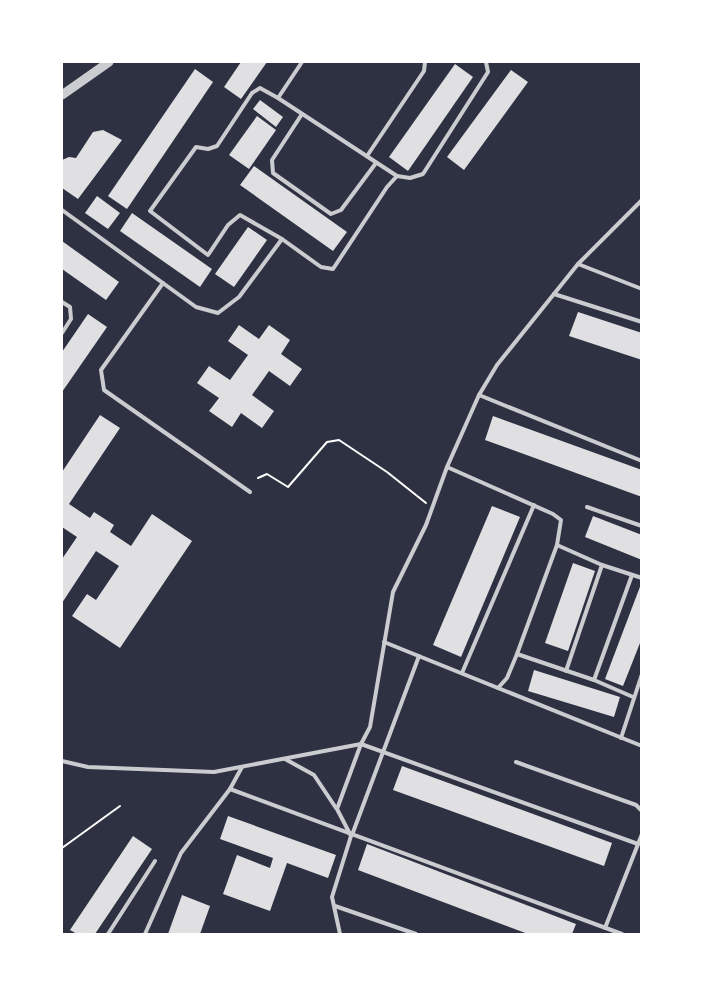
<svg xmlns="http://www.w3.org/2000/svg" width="703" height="996" viewBox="0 0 703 996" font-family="'PT Sans',sans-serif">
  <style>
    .building { fill: #e0e0e3 }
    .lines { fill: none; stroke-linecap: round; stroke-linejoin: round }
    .path { stroke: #fff; stroke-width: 2 }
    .service { stroke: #caccd0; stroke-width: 4 }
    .tertiary { stroke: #caccd0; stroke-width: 9 }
  </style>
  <rect width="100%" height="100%" fill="#2d3142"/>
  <!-- building -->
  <g class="building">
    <polygon points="241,62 267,62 241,99 224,87"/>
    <polygon points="455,64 473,77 408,171 389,157"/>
    <polygon points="195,69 213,82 127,209 108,196"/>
    <polygon points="511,70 528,82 464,170 447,157"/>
    <polygon points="260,100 283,117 276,127 253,109"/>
    <polygon points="257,116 276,130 249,169 229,155"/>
    <polygon points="103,130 122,140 78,199 62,188 62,160 69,157 76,158 93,132"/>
    <polygon points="254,166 347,232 333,251 240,185"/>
    <polygon points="97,196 120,213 108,229 85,213"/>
    <polygon points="132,213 212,269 200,287 120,231"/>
    <polygon points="248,227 267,240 234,287 215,274"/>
    <polygon points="62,241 119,282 106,300 62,269"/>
    <polygon points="578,312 642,333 642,360 569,336"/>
    <polygon points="88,314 107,327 62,392 62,352"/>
    <polygon points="239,325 259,339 269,325 290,340 281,354 302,369 290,386 269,371 252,395 274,411 262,428 241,413 232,427 209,411 219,398 197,383 209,366 230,380 248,355 228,341"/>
    <polygon points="100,415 120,428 69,504 90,518 94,512 114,525 110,532 131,546 152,514 192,541 120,648 72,616 87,594 96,600 119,566 96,551 62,603 62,559 77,537 62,527 62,472"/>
    <polygon points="493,416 642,470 642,497 485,440"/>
    <polygon points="492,506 520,517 461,657 433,645"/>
    <polygon points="593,516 642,535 642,560 585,537"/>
    <polygon points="573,563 595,571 568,651 545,643"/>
    <polygon points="641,584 642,638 623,686 605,679"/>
    <polygon points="534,670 620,697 614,717 528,691"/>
    <polygon points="402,766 612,843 604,866 393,790"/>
    <polygon points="228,816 336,855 328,878 287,863 270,911 223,894 237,855 270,868 273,858 220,839"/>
    <polygon points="133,836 152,849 95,934 77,934 70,930"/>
    <polygon points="367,844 576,924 572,934 528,934 358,870"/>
    <polygon points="182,895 210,906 200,934 168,934"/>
  </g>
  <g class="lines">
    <!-- path -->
    <g class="path">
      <polyline points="258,478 267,474 288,487 327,442 339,440 387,472 426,503"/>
      <polyline points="62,848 120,806"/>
    </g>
    <!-- service -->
    <g class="service">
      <polyline points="278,98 302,62"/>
      <polyline points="302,114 272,160 273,173 331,214 341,210 376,163"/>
      <polyline points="367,156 424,71 425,62"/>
      <polyline points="62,210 196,307 218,313 239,297 282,239 321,267 333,269 387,187 397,176 410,178 423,174 488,72 486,62"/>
      <polyline points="282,239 240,215 228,225 208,255 150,211 196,147 208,149 217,146 252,93 260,88 278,98 397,176"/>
      <polyline points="578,264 642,200"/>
      <polyline points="163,283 101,370 104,390 250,492"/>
      <polyline points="554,294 642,322"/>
      <polyline points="62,302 70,307 71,319 62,333"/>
      <polyline points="479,395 642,461"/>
      <polyline points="447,467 553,514 561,520 557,545 517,654 507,678 498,688"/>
      <polyline points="587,507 642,526"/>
      <polyline points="557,545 602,565 642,578"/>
      <polyline points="384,642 642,746"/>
      <polyline points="517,654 594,680 632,575"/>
      <polyline points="566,671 602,565"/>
      <polyline points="462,673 534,505"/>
      <polyline points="594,680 633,697"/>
      <polyline points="621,738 642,674"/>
      <polyline points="285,759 314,775 336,808"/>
      <polyline points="62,761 88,767 214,772 361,744 638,844"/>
      <polyline points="516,762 636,805 642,811"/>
      <polyline points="230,789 622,934"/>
      <polyline points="352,835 419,656"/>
      <polyline points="335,906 416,934"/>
      <polyline points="605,928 642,834"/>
      <polyline points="108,934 155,861"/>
      <polyline points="145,934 181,853 230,789 242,767"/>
      <polyline points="340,934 332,897 351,836 337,809 361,744 370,727 393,592 426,525 447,467 479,395 497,365 578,264 642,289"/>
    </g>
    <!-- tertiary -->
    <polyline class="tertiary" points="62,95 109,62"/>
  </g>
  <!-- border -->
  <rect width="703" height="996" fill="none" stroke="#ffffff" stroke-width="126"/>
</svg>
